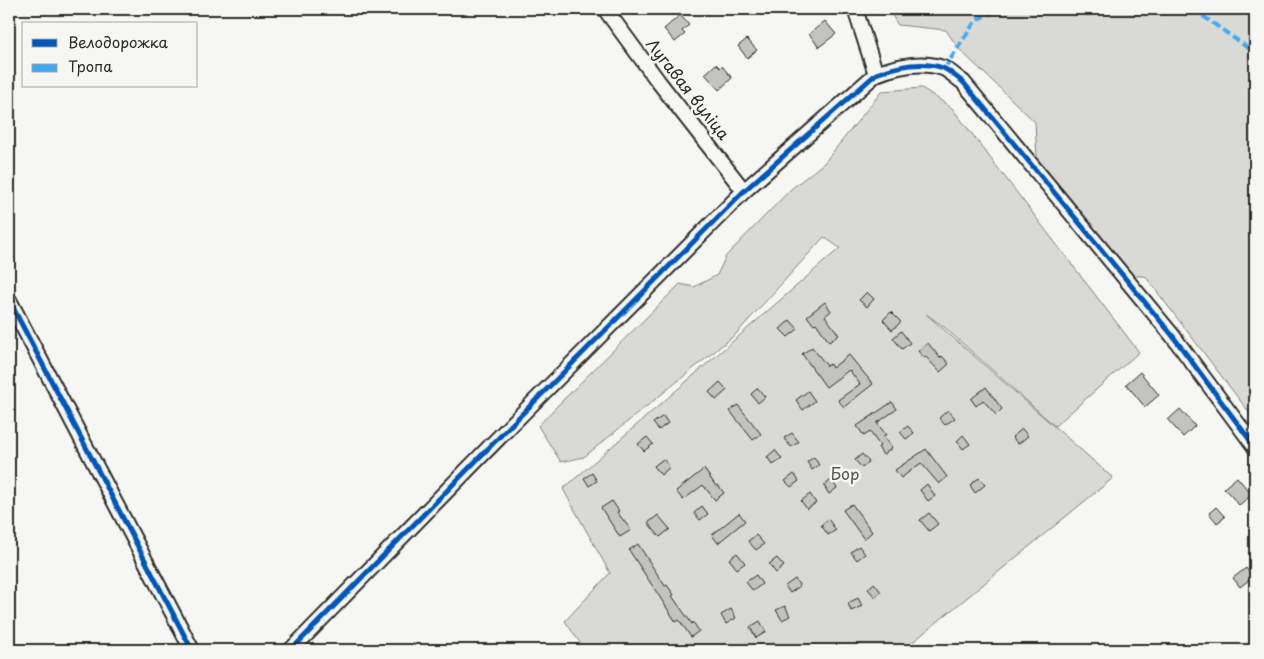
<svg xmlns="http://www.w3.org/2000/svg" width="1264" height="659" viewBox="0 0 1264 659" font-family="'Playpen Sans',sans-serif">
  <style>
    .green { fill: #d9d9d5; stroke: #828280 }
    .building { fill: #c3c3c0; stroke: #2b2b2b }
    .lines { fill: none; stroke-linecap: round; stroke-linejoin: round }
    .minor-casing { stroke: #2b2b2b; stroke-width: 18 }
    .minor { stroke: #f6f6f2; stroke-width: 14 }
    .quiet { stroke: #3fa9f5; stroke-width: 4; stroke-dasharray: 8 4; stroke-linecap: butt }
    .cycleway-casing { stroke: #f6f6f2; stroke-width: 8 }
    .cycleway { stroke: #0057b8; stroke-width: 5 }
    .labels { text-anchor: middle; stroke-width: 5; stroke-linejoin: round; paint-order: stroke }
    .street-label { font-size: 16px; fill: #2b2b2b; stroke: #f6f6f2 }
    .park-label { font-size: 16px; fill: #565656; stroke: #f6f6f2 }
  </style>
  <rect width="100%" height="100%" fill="#f6f6f2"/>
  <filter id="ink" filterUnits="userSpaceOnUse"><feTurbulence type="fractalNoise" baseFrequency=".02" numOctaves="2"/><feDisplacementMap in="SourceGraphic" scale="10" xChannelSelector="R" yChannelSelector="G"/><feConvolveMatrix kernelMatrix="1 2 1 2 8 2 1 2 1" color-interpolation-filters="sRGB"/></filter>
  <g filter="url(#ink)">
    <!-- green -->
    <g class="green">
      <polygon points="888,9 1255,9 1255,420 1145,276 1130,276 1037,159 1035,122 958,48 946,30 898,25"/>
      <polygon points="922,88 952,108 1139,352 1055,426 943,326 926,314 1113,478 903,650 585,650 565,621 610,573 563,489 840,248 824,237 736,334 584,457 561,462 538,426 557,406 680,284 694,287 717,275 726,256 791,189 824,163 882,91"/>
    </g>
    <!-- building -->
    <g class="building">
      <polygon points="680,15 689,25 682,31 685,34 675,42 664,29"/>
      <polygon points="825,21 836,34 819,47 809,34"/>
      <polygon points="747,39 757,50 747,58 738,46"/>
      <polygon points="716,64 720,68 722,66 732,78 719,90 705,74"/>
      <polygon points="867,292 874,299 867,307 859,300"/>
      <polygon points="825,302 831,311 825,316 839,335 829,342 816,323 813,324 807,316"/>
      <polygon points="891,312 901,322 892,330 883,320"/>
      <polygon points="790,320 798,329 788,337 780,329"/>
      <polygon points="901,331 910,343 902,349 893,338"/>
      <polygon points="928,343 940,358 942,356 949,364 940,372 926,357 924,358 918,351"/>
      <polygon points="812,347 827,366 830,364 832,368 849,355 873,384 844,407 838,400 860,384 849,370 826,387 802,354"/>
      <polygon points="1140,372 1159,395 1145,407 1126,384"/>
      <polygon points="720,382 727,390 716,400 709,392"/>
      <polygon points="986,387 1002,409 996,415 983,400 976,406 971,399"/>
      <polygon points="758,388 765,397 758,403 751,394"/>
      <polygon points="808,391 815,401 803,410 796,400"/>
      <polygon points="892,402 897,409 877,423 886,435 883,437 892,448 883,455 878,447 880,446 870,432 864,436 857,426"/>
      <polygon points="738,405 761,434 753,440 730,411"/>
      <polygon points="1180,409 1195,426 1183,437 1168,420"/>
      <polygon points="948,410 955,418 945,425 939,418"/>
      <polygon points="663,416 668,423 659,430 653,423"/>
      <polygon points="908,426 914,433 906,439 900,432"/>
      <polygon points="1022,429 1028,436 1018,444 1012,437"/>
      <polygon points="792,433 799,442 791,447 784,438"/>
      <polygon points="963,435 970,444 963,449 957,441"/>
      <polygon points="647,437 653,444 644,451 638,444"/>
      <polygon points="926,449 947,477 939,484 921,463 901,478 895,470"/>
      <polygon points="775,450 782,459 773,465 767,457"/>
      <polygon points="862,454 869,462 862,468 855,460"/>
      <polygon points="814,457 819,465 812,470 807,462"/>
      <polygon points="663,459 670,467 661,475 654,466"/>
      <polygon points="704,469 716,486 718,485 724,493 715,500 703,485 683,500 676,491"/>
      <polygon points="592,473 597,481 589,486 584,478"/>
      <polygon points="794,474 799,481 791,487 785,481"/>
      <polygon points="1237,477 1252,495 1239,505 1224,488"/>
      <polygon points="979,478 985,485 975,493 970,485"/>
      <polygon points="831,480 837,488 829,494 824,486"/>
      <polygon points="927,484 935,496 928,501 920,490"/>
      <polygon points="810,494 816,503 807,509 801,501"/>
      <polygon points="612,501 619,511 617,512 631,530 620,537 601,508"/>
      <polygon points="852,504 872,532 864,539 843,510"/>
      <polygon points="702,506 708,514 700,520 694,513"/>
      <polygon points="1216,507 1225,517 1217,523 1209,513"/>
      <polygon points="739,513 745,521 718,543 712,535"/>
      <polygon points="929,513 938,524 929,531 920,520"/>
      <polygon points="658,515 670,529 660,537 648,523"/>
      <polygon points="828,519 836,530 828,535 821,525"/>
      <polygon points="756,535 764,544 756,550 748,541"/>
      <polygon points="638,544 665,586 667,585 674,595 672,596 692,624 693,622 699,631 691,637 679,620 676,622 629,550"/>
      <polygon points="859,546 865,554 857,560 851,552"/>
      <polygon points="737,553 745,563 737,569 729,559"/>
      <polygon points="777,558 784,566 776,573 769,564"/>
      <polygon points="1246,568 1253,577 1240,587 1233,578"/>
      <polygon points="756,575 762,584 753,591 746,582"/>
      <polygon points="795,579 800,586 790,593 785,586"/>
      <polygon points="874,583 881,592 875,597 868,589"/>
      <polygon points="858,598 862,606 851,611 848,603"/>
      <polygon points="785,606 790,616 782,620 776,610"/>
      <polygon points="731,609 736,618 726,624 721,615"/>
      <polygon points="760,621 766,632 756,638 750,627"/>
    </g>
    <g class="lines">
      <!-- minor casing -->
      <g class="minor-casing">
        <g id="minor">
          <polyline points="605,9 658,81 744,191"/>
          <polyline points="855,9 876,74"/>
          <polyline points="9,300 192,650"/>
          <path d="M291,650L518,418L744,191L876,74C897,66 922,61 943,68C950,71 957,78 963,82L1172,335L1255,447"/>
        </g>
      </g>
      <!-- minor -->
      <use href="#minor" class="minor"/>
      <!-- quiet -->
      <g class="quiet">
        <polyline points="1193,9 1255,53"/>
        <polyline points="944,69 976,20 1000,9"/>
      </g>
      <!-- cycleway casing -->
      <g class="cycleway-casing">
        <g id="cycleway">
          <polyline points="9,300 192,650"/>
          <path d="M291,650L518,418L744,191L876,74C897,66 922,61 943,68C950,71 957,78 963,82L1172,335L1255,447"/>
        </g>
      </g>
      <!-- cycleway -->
      <use href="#cycleway" class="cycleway"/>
    </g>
  </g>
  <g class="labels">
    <!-- street labels -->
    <g class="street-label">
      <text transform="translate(688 89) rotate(52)" y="6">Лугавая вуліца</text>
    </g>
    <!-- park labels -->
    <g class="park-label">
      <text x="845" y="480">Бор</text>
    </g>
  </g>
  <!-- margin -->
  <rect width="1264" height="659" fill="none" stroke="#f6f6f2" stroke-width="30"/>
  <rect x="15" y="15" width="1234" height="629" fill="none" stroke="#2b2b2b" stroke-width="2" filter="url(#ink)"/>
  <!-- legend -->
  <rect x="22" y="22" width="175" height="65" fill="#f6f6f2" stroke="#a5a5a2"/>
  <rect x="32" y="39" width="25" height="8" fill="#0057b8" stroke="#a5a5a2"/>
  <text x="68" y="48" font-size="15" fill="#2b2b2b">Велодорожка</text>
  <rect x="32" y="64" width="25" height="8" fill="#3fa9f5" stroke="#a5a5a2"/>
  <text x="68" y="72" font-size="15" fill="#2b2b2b">Тропа</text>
</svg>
